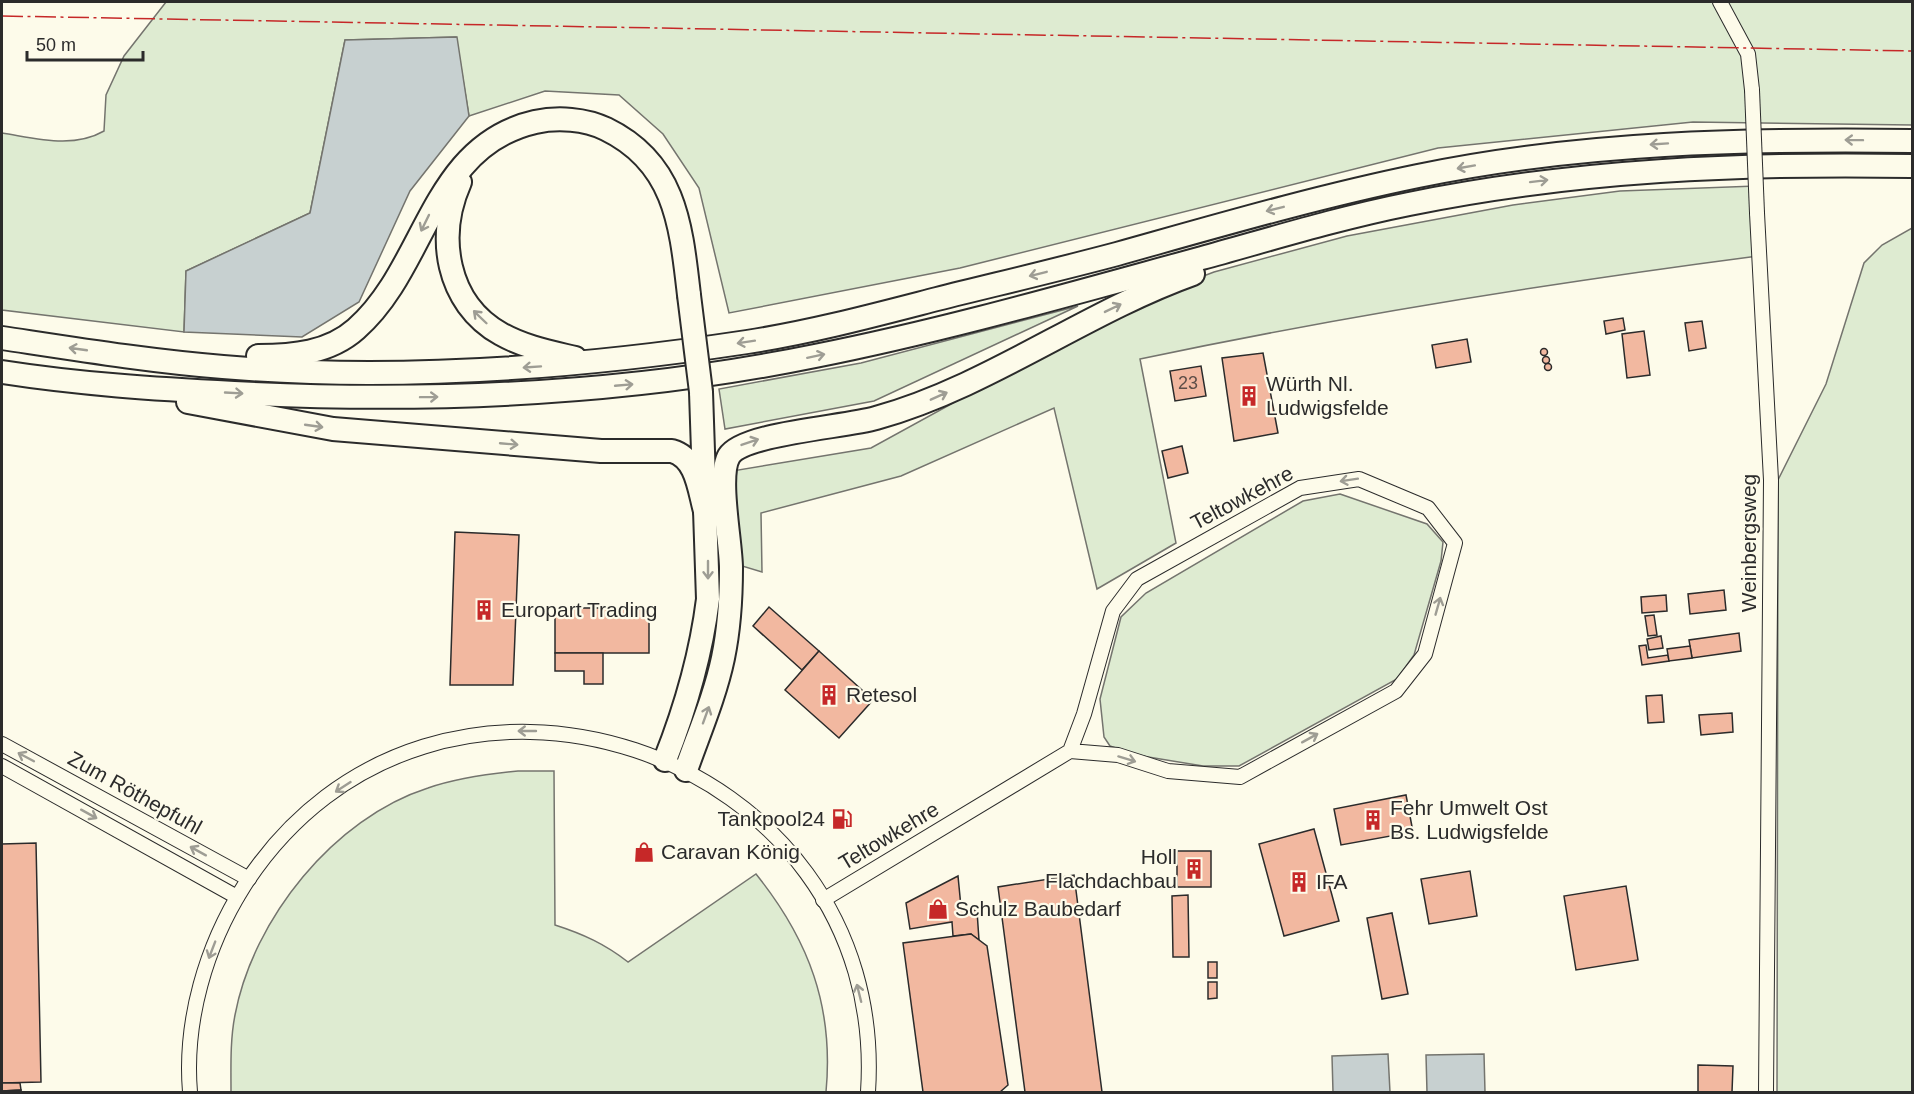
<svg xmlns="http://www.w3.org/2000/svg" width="1914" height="1094" viewBox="0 0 1914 1094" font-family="Arial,sans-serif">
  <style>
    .green { fill: #deebd1; stroke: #74746e; stroke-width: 1.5 }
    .water { fill: #c7d0d0; stroke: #74746e; stroke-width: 1.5 }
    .building { fill: #f2b8a0; stroke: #2b2b2b; stroke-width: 1.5 }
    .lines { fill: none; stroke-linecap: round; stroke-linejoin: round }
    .minor-casing { stroke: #2b2b2b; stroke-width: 16 }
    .trunk-casing { stroke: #2b2b2b; stroke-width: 26 }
    .minor { stroke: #fdfbea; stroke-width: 14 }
    .trunk { stroke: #fdfbea; stroke-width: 22 }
    .minor-bridge-casing { stroke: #2b2b2b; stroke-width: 16; stroke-linecap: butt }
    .trunk-bridge-casing { stroke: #2b2b2b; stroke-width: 26; stroke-linecap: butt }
    .minor-bridge { stroke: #fdfbea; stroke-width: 14 }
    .trunk-bridge { stroke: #fdfbea; stroke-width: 22 }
    .power { stroke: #c62828; stroke-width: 1.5; stroke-dasharray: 21 4.5 3 4.5; stroke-linecap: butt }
    .oneway { stroke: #9e9d94 }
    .labels { text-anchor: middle; stroke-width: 4.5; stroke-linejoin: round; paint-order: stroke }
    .number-label { font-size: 18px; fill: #5d4e48 }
    .poi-label { font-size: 21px; fill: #2b2b2b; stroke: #fdfbea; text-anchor: start }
    .street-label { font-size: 21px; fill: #2b2b2b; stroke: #fdfbea }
  </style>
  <rect width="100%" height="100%" fill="#fdfbea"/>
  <!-- green -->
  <g class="green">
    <path d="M166,2H1912V125L1693,122L1438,148L960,268L729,313L699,188L663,134L619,95L545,91L469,116L456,37L345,40L310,213L186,271L184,332L2,310V133C35,138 73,149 104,131L106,95L124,56Z"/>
    <path d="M1756,186L1758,256C1551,283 1344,316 1140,359L1176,543L1097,589L1054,408L901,476L761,513L762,572L742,566L732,471L871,448L1099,323L1156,294L1214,272L1347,236L1513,205L1620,191Z"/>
    <polygon points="1912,228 1912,1092 1777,1092 1778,480 1826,384 1864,263 1882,245"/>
    <polygon points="1078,306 874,401 725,429 719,389 861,363"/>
    <polygon points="1340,494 1427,524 1443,542 1441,561 1414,655 1397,679 1239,766 1203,766 1136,755 1110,746 1104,737 1100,699 1121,617 1146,593 1303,501"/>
    <path d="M518,771H554L555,925C583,934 605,944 628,962L756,874C809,940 834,1007 826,1092H231C231,1067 230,1040 235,1015C253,919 334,818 428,788C457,778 487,774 518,771Z"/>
  </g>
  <!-- water -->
  <g class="water">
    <polygon points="457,37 469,116 410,191 359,302 302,337 184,332 186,271 310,213 345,40"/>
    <polygon points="1388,1054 1390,1092 1333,1092 1332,1056"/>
    <polygon points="1484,1054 1485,1092 1427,1092 1426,1055"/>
  </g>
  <!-- building -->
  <g class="building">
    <polygon points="1623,318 1625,330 1606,334 1604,321"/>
    <polygon points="1702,321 1706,348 1689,351 1685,323"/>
    <polygon points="1644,331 1650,375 1627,378 1622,334"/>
    <polygon points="1467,339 1471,362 1436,368 1432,345"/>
    <circle cx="1544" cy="352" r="3.5"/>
    <polygon points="1263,353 1278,433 1234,441 1222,358"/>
    <circle cx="1546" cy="360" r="3.5"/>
    <circle cx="1548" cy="367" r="3.5"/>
    <polygon points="1201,366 1206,396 1175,401 1170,371"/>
    <polygon points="1182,446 1188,473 1168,478 1162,451"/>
    <polygon points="455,532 519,535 513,685 450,685"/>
    <polygon points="1724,590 1726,610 1690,614 1688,594"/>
    <polygon points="1666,595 1667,611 1642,613 1641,597"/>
    <polygon points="769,607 819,651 802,670 753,626"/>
    <rect x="555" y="608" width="94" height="45"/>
    <polygon points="1654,615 1657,635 1648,636 1645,616"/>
    <polygon points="1739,633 1741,651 1692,658 1689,640"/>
    <polygon points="1661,636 1663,648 1649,650 1647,639"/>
    <polygon points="1646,645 1648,658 1668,655 1669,661 1642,665 1639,646"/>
    <polygon points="1690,646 1692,658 1669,661 1667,649"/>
    <polygon points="819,651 873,700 839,738 785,690"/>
    <polygon points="555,653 603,653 603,684 584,684 584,671 555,671"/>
    <polygon points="1662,695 1664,722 1648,723 1646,696"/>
    <polygon points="1732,713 1733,732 1701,735 1699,715"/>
    <polygon points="1406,795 1413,832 1341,845 1334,809"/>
    <polygon points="1314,829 1339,921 1284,936 1259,844"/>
    <polygon points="36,843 41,1082 2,1083 2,844"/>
    <rect x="1177" y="851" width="34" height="36"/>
    <polygon points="1470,871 1477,916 1429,924 1421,879"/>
    <polygon points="1074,875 1102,1092 1025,1092 998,887"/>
    <polygon points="958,876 961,907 977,911 979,940 971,934 953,936 952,922 910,929 906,903"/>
    <polygon points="1626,886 1638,960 1576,970 1564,896"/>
    <polygon points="1188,895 1189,957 1173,957 1172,896"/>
    <polygon points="1392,913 1408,994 1382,999 1367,918"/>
    <polygon points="971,934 987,946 1008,1085 1000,1092 923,1092 903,943"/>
    <rect x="1208" y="962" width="9" height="16"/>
    <polygon points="1208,982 1217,982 1217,998 1208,999"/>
    <polygon points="1698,1065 1733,1066 1732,1092 1698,1092"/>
    <polygon points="2,1083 20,1083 21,1090 2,1091"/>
    <polygon points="21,1090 21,1092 2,1092 2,1091"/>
  </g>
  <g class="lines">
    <!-- minor casing -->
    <g class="minor-casing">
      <g id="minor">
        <polyline points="1720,2 1748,54 1752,90"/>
        <polyline points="1757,213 1771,480 1766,1092"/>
        <polyline points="2,744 249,879"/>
        <polyline points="2,766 237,897"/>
        <polyline points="823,900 1070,751 1118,755 1168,771 1240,777 1396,691 1425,654 1455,543 1428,508 1359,479 1300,488 1137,579 1113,611 1084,714 1070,751"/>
        <path d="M190,1092C184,1021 206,946 244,886C432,594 891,747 868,1092"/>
      </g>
    </g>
    <!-- trunk casing -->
    <g class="trunk-casing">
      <g id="trunk">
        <path d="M460,182C436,236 446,303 501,334C524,347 550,352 575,358"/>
        <path d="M2,338C75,349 149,361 223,367C398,382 575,368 747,342C812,332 875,315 937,299C997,284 1057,270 1117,254C1217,226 1316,197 1418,176C1581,142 1747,139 1912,141"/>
        <path d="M258,356C293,356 329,353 356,329C427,267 430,146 535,122C558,117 585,119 606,129C676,163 681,226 689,295"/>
        <path d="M2,372C79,384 156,389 234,393C428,403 624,395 815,356C946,330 1074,293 1202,258C1271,239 1339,218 1409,204C1576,170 1743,163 1912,166"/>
        <path d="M188,402L333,429L601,451H672C697,458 699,490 705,511"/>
        <path d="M665,760C686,707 701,655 708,599L701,392"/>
        <path d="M686,770C699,733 715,696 723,658C729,629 731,598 731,568C731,542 717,476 729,456C743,433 846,427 876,418C988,387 1084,313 1193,274"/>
      </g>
    </g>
    <!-- minor -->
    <use href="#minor" class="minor"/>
    <!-- trunk -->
    <use href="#trunk" class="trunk"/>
    <!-- minor-bridge casing -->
    <g class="minor-bridge-casing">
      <polyline id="minor-bridge" points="1752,90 1757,213"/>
    </g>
    <!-- trunk-bridge casing -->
    <g class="trunk-bridge-casing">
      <polyline id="trunk-bridge" points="689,295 701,392"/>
    </g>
    <!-- minor-bridge -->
    <use href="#minor-bridge" class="minor-bridge"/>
    <!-- trunk-bridge -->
    <use href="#trunk-bridge" class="trunk-bridge"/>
    <!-- power -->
    <polyline class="power" points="2,16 1912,51"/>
  </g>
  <!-- one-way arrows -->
  <defs><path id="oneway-shaft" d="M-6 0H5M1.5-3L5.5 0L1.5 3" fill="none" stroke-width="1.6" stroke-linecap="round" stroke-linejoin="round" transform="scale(1.5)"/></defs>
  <g class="oneway">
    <use href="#oneway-shaft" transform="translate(1854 140) rotate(-179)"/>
    <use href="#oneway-shaft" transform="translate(1659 144) rotate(176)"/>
    <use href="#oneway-shaft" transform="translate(1466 167) rotate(170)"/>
    <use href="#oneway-shaft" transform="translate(1539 181) rotate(-7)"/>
    <use href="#oneway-shaft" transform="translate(1275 209) rotate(166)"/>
    <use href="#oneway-shaft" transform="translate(425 223) rotate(116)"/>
    <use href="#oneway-shaft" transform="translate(1038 274) rotate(166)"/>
    <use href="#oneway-shaft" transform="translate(1113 308) rotate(-26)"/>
    <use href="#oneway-shaft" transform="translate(480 317) rotate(-136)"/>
    <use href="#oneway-shaft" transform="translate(746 342) rotate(171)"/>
    <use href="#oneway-shaft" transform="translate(78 349) rotate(-172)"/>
    <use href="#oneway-shaft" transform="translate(816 356) rotate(-12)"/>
    <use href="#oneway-shaft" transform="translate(532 367) rotate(176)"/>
    <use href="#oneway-shaft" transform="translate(624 385) rotate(-5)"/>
    <use href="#oneway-shaft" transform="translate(234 393) rotate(3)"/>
    <use href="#oneway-shaft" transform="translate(939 396) rotate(-24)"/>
    <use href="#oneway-shaft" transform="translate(429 397) rotate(-1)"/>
    <use href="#oneway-shaft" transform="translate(314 426) rotate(8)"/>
    <use href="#oneway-shaft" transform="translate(750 442) rotate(-19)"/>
    <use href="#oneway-shaft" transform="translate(509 444) rotate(5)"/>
    <use href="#oneway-shaft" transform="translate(1349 480) rotate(171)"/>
    <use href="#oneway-shaft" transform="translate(708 570) rotate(90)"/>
    <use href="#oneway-shaft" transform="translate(1438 606) rotate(-74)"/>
    <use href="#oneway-shaft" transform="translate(706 715) rotate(-70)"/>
    <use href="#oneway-shaft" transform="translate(527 731) rotate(180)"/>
    <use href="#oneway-shaft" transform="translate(1310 738) rotate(-29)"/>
    <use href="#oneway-shaft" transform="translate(26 757) rotate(-152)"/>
    <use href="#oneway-shaft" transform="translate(1127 759) rotate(17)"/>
    <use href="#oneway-shaft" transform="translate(343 787) rotate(147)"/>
    <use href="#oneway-shaft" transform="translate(89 814) rotate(29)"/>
    <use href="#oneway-shaft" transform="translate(198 851) rotate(-151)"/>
    <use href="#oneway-shaft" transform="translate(212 950) rotate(111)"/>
    <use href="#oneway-shaft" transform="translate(859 993) rotate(-104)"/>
  </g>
  <!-- icons -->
  <defs>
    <g id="building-bare" transform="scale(1.62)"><path d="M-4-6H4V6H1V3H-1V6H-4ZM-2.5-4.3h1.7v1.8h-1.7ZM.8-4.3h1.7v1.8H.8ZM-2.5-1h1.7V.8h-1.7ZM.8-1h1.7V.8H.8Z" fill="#c62828" stroke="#fdfbea" stroke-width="2.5" paint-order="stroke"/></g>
    <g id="fuel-bare" transform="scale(1.62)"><path d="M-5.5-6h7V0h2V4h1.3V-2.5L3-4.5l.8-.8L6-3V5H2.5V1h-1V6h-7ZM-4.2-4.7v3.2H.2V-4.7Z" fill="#c62828" stroke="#fdfbea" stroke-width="2.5" paint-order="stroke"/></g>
    <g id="shop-bare" transform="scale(1.62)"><path d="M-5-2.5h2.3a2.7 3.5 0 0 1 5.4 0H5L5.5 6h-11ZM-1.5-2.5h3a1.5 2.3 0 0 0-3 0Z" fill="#c62828" stroke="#fdfbea" stroke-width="2.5" paint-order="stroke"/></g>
  </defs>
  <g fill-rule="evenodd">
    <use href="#building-bare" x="1249" y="396"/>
    <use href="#building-bare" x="484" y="610"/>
    <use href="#building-bare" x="829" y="695"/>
    <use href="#fuel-bare" x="842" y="819"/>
    <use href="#building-bare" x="1373" y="820"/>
    <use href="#shop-bare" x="644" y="852"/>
    <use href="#building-bare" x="1194" y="869"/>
    <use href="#building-bare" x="1299" y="882"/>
    <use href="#shop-bare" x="938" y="909"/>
  </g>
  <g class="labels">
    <!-- number labels -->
    <g class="number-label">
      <text x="1188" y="389">23</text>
    </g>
    <!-- poi labels -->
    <g class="poi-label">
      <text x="1266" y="391">Würth Nl.<tspan x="1266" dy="24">Ludwigsfelde</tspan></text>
      <text x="501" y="617">Europart Trading</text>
      <text x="846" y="702">Retesol</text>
      <text x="1390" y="815">Fehr Umwelt Ost<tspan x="1390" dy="24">Bs. Ludwigsfelde</tspan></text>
      <text x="825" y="826" text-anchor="end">Tankpool24</text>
      <text x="661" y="859">Caravan König</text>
      <text x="1177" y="864" text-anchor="end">Holl<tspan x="1177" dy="24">Flachdachbau</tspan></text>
      <text x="1316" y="889">IFA</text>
      <text x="955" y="916">Schulz Baubedarf</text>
    </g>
    <!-- street labels -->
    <g class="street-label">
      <text transform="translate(1242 498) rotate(-28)" y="7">Teltowkehre</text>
      <text transform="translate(1749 543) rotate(-90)" y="7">Weinbergsweg</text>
      <text transform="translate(135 793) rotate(29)" y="7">Zum Röthepfuhl</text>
      <text transform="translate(889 836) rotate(-31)" y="7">Teltowkehre</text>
    </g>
  </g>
  <!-- border -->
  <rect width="1914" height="1094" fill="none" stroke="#2b2b2b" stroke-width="6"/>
  <!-- scale -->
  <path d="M27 51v9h116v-9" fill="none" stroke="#2b2b2b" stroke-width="3"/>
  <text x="36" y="51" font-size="18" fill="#2b2b2b" stroke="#fdfbea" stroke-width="4.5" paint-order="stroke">50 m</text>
</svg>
